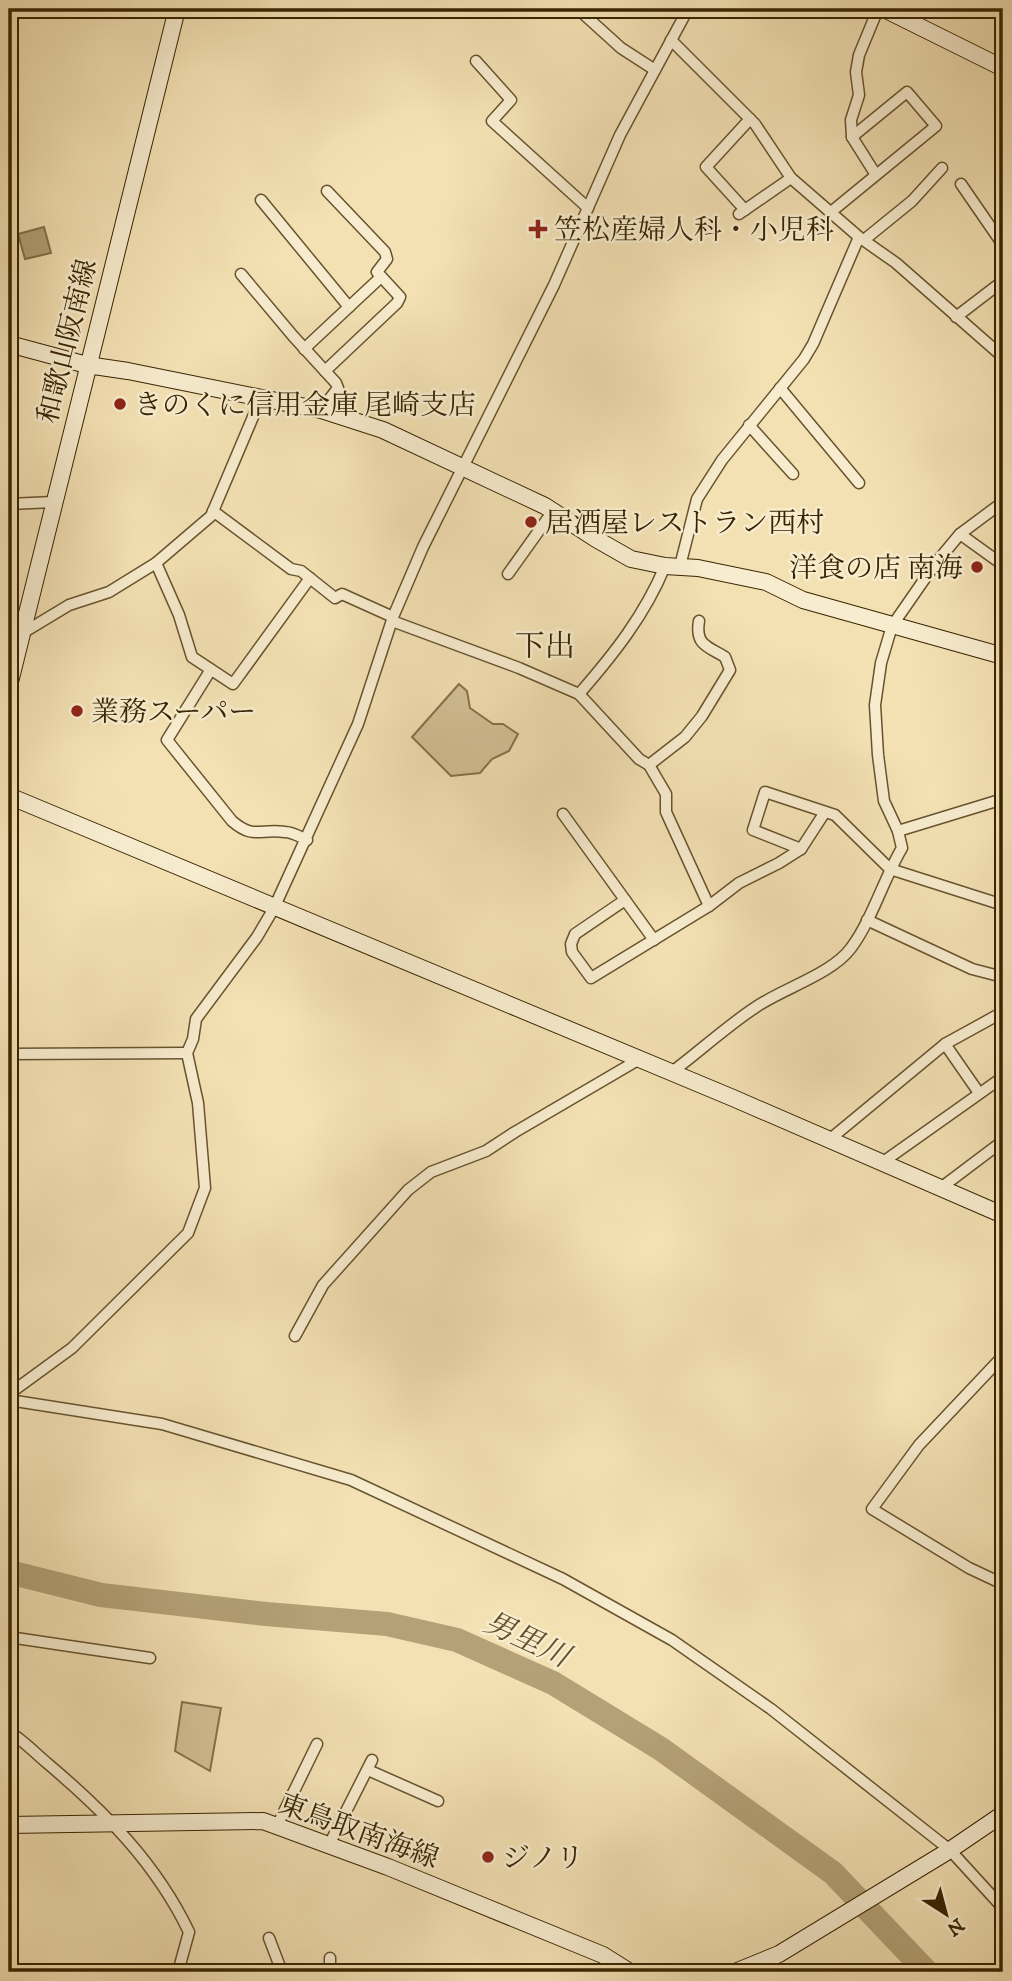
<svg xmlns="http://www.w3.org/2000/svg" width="1012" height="1981" viewBox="0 0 1012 1981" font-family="'IM FELL DW Pica','Noto Serif JP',serif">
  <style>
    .green { fill: #d3c196; stroke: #86724c; stroke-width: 2 }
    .water { fill: #b4a177; stroke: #836f48; stroke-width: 2 }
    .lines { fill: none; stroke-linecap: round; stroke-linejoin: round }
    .river { stroke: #b4a177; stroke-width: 24 }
    .street-casing { stroke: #68532e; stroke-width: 13 }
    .secondary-casing { stroke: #392401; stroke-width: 18 }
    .street { stroke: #f7ecce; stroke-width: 10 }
    .secondary { stroke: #f7ecce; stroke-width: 16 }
    .poi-dot { fill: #8f2418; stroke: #f7ecce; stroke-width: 2.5 }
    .labels { text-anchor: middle; stroke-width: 5; stroke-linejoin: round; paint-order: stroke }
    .poi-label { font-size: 28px; fill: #392401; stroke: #f7ecce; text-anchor: start }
    .street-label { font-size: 28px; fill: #392401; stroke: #f7ecce }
    .neighbourhood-label { font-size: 30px; fill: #392401; stroke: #f7ecce }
    .water-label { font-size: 30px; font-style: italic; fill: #64502a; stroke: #f7ecce }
  </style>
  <rect width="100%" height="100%" fill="#f3e1b4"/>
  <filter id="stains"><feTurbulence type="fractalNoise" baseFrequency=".00286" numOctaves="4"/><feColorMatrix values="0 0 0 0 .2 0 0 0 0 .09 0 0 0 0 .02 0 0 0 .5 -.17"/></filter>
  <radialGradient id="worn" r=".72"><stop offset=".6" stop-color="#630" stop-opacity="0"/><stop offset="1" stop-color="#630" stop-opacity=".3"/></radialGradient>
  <!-- green -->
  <g class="green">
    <polygon points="459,684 467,691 470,708 493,724 503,724 518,734 509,751 492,759 480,773 451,776 412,737"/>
    <polygon points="182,1702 221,1708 210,1771 175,1751"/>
  </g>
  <!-- water -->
  <polygon class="water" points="44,227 51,253 25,259 18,234"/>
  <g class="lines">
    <!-- river -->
    <polyline class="river" points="9,1572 101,1595 266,1614 387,1624 457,1640 553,1683 661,1749 833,1873 927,1972"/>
    <!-- street casing -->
    <g class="street-casing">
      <g id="street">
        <polyline points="578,9 621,48 655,70"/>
        <polyline points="671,40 755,124 791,178 859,237 896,263 1003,357"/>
        <polyline points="476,61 511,100 492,121 588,208"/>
        <polyline points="852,137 851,120 859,95 856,72 859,55 878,9"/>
        <polyline points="961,184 1003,245"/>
        <polyline points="261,200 349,307"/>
        <polyline points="745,210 706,167 750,119"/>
        <polyline points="831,212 936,126 907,92 852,137 876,175"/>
        <polyline points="739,214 791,178"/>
        <polyline points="864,240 912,201 942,168"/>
        <polyline points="241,274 293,336 336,383 338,388 321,410"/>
        <polyline points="956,317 1003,281"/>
        <polyline points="304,349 381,277"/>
        <polyline points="325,371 397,303 400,297 377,272 387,259 385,252 327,191"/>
        <polyline points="780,388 859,483"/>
        <polyline points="749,425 793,474"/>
        <polyline points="9,504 53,502"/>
        <polyline points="213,511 291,569 301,571 335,598 342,594 393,617"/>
        <polyline points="960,534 1003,565"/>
        <polyline points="156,563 179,615 192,657 233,684 310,578"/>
        <polyline points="680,566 697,499 722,460 804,359 813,344 859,237"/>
        <polyline points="508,574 553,511"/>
        <polyline points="392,621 519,668 579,694 639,759 649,765 666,794 666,812 709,906"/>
        <polyline points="21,634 69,605 109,592 156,563 211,516 261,398"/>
        <path d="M210,671L167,740L232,821C254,840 260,828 285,832C293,832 300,837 307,840"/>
        <path d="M579,694C613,655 645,615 665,566"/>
        <path d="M649,765L685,737L702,716L730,670L725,657C707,646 695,645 699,621"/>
        <polyline points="825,812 801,849 753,830 765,792 835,815 890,869 1003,905"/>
        <polyline points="563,814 654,940"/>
        <polyline points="898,831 1003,799"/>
        <polyline points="625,900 575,934 571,944 572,952 591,978 709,906 739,883 779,863 801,849"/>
        <polyline points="867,920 972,969 1003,977"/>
        <polyline points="945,1044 979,1093"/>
        <polyline points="9,1054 187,1053"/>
        <path d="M672,1072C700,1051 727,1026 756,1007C784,988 832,974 851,948C873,918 883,880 902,848L898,831L884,801L878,755L875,705L881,663L892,626L935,564L960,534L1003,502"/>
        <polyline points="829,1140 945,1044 1003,1012"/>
        <polyline points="883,1162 1003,1077"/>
        <polyline points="942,1187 1003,1141"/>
        <polyline points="295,1336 323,1285 408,1190 431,1172 486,1151 515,1132 638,1060"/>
        <polyline points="1003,1356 919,1445 872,1509 969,1568 1003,1584"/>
        <polyline points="9,1394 72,1348 188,1233 205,1188 198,1103 187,1053 193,1039 196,1019 257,937 274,908 358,724 393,617 423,547 554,285 620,135 688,9"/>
        <polyline points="9,1400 162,1424 351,1480 563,1579 672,1640 771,1709 950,1850 1003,1908"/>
        <polyline points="9,1637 150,1658"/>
        <path d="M9,1732C22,1739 35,1753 47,1763C104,1811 156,1863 189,1932L178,1972"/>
        <polyline points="368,1770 438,1801"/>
        <polyline points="277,1826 317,1744"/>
        <polyline points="329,1845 372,1760"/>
        <polyline points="269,1938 282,1972"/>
        <polyline points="330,1958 330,1972"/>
      </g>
    </g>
    <!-- secondary casing -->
    <g class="secondary-casing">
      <g id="secondary">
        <polyline points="884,9 1003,68"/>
        <polyline points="9,344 87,365 128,371 321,410 383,430 545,506 596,539 631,559 665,566 698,568 766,582 803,600 1003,656"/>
        <polyline points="9,686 177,9"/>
        <polyline points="9,796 733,1098 1003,1215"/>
        <polyline points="9,1825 263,1821 388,1867 603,1955 630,1972"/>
        <polyline points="735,1972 779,1954 950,1850 1003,1814"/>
      </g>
    </g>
    <!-- street -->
    <use href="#street" class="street"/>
    <!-- secondary -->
    <use href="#secondary" class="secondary"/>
  </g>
  <!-- markers -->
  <g class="poi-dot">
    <path d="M534.5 218.5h7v7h7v7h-7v7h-7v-7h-7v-7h7z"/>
    <circle cx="120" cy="404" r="7"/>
    <circle cx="531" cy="522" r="7"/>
    <circle cx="977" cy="567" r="7"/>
    <circle cx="77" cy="711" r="7"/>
    <circle cx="488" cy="1857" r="7"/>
  </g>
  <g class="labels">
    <!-- poi labels -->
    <g class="poi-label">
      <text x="554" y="239">笠松産婦人科・小児科</text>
      <text x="134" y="414">きのくに信用金庫 尾崎支店</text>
      <text x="545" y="532">居酒屋レストラン西村</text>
      <text x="963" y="577" text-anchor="end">洋食の店 南海</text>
      <text x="91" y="721">業務スーパー</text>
      <text x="502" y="1867">ジノリ</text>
    </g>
    <!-- street labels -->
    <g class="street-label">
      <text transform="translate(66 341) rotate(-76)" y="10">和歌山阪南線</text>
      <text transform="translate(359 1830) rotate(20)" y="10">東鳥取南海線</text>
    </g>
    <!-- neighbourhood labels -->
    <g class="neighbourhood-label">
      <text x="545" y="656">下出</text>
    </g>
    <!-- water labels -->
    <g class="water-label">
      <text transform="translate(527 1639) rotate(25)" y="10">男里川</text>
    </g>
  </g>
  <!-- margin -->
  <rect width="1012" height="1981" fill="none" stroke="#f3e1b4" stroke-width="35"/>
  <rect x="10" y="10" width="991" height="1960" fill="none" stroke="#392401" stroke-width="3.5"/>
  <rect x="18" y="18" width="977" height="1946" fill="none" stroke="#392401" stroke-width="2"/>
  <!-- north arrow -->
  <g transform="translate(946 1914) rotate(144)" stroke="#f7ecce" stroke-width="5" paint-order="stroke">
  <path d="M0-5L12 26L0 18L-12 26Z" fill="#392401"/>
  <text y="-10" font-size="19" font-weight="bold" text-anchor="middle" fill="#392401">N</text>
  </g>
  <rect width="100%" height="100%" filter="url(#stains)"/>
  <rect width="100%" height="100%" fill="url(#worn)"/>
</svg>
